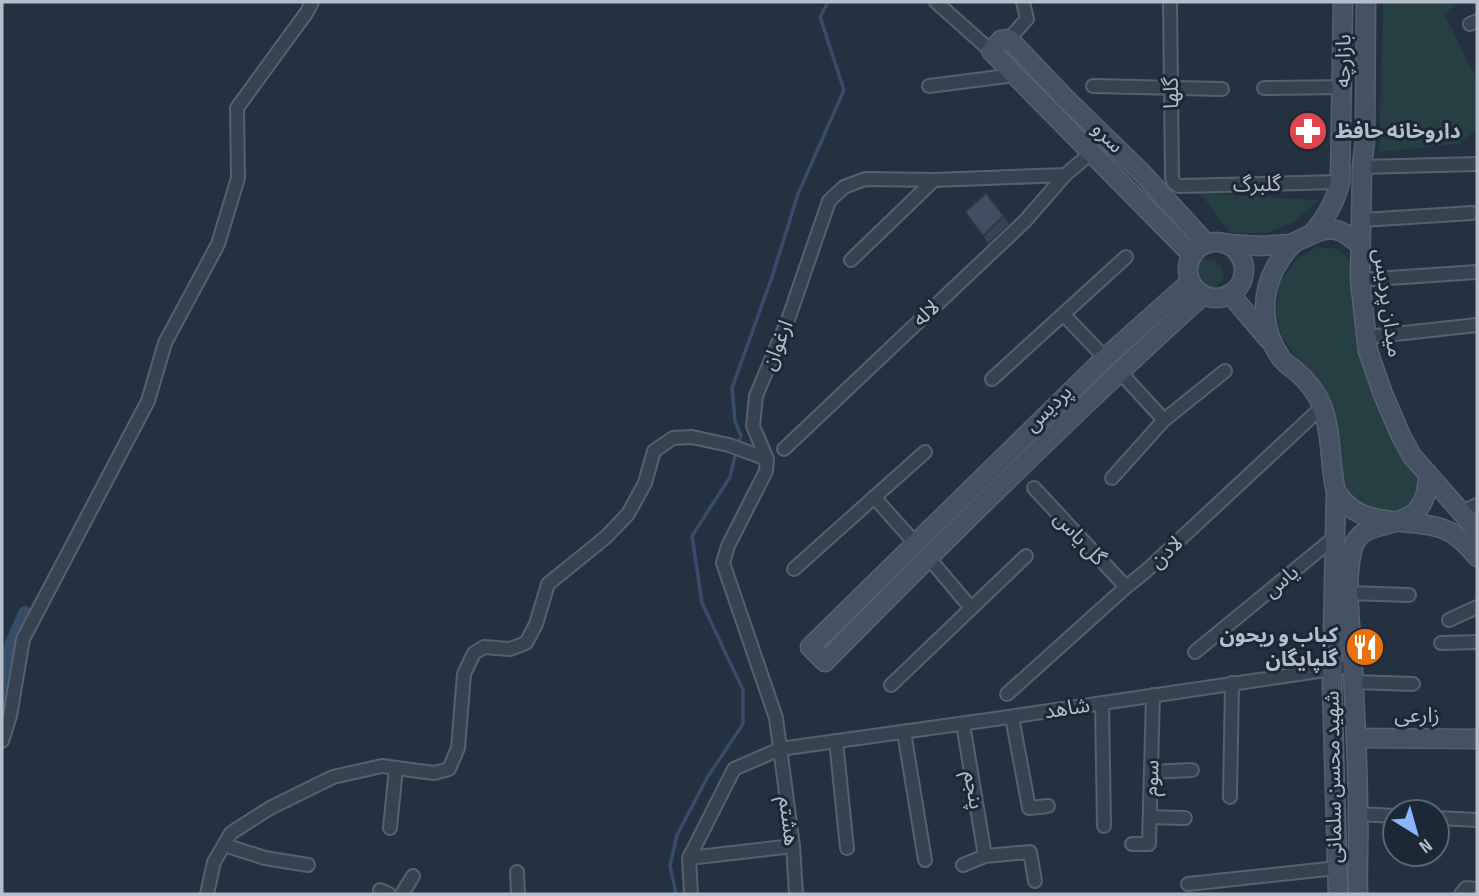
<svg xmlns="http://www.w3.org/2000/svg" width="1479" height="896" viewBox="0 0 1479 896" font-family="'Sofia Sans Condensed','Noto Sans Arabic',sans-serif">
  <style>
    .green { fill: #263f42 }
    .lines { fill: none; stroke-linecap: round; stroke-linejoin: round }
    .stream { stroke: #374c69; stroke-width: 3.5 }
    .canal { stroke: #374c69; stroke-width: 14 }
    .street-casing { stroke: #56616e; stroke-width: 16 }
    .secondary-casing { stroke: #56616e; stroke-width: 21 }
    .street { stroke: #384351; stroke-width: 12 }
    .secondary { stroke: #465264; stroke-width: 18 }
    .wall { fill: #374453 }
    .building { fill: #404f61; stroke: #2d3744; stroke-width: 2 }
    .labels { text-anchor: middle; stroke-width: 6; stroke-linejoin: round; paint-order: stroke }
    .street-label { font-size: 21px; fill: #b5becb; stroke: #1d2836 }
    .poi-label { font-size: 21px; font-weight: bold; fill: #b5becb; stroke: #1d2836; text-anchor: start }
  </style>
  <rect width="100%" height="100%" fill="#243141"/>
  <!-- green -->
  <g class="green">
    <polygon points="1383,2 1462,2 1444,13 1477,80 1477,130 1457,144 1379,152"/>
    <polygon points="1200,193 1318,200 1294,222 1267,233 1230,233"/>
    <polygon points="1316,247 1339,249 1351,263 1358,348 1386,425 1401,455 1417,477 1418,487 1414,500 1408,510 1396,514 1366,508 1354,501 1345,490 1329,402 1320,385 1296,358 1281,335 1276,312 1279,283 1296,261"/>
    <circle cx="1208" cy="274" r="15"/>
  </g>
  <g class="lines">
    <!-- stream -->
    <g class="stream">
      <polyline points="738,445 741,436 735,421 732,388 772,277 798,194 844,90 820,17 828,2"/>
      <polyline points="676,894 670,866 677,835 707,778 743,724 743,690 702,603 692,536 730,477 736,452"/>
    </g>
    <!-- canal -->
    <polyline class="canal" points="2,702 7,655 25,613"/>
    <!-- street casing -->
    <g class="street-casing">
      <g id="street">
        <polyline points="936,2 991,51"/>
        <polyline points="1170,2 1172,178 1174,183 1179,186 1340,182"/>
        <polyline points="1470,24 1477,21"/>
        <polyline points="1009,39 1027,19 1023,2"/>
        <polyline points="929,86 1015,75"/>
        <polyline points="1093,86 1222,89"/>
        <polyline points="1264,88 1342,87"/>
        <polyline points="1362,167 1477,164"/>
        <polyline points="1362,220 1472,213"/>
        <polyline points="851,260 934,180"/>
        <polyline points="1360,280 1477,272"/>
        <polyline points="1064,315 1105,358"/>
        <polyline points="1367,337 1477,325"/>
        <polyline points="1119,371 1164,420"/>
        <polyline points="992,379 1126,257"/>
        <polyline points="784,449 1025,221 1065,175"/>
        <polyline points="1112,478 1164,420 1225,371"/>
        <polyline points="1034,488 1126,587"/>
        <polyline points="874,497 915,543"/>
        <polyline points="1461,512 1477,505"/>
        <polyline points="928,557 971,608"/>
        <polyline points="794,569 925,452"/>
        <polyline points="1348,593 1409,595"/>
        <polyline points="1449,620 1477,607"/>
        <polyline points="1441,643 1477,642"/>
        <polyline points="1195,652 1335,537"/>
        <polyline points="1354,682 1413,684"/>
        <polyline points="891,685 1026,556"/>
        <polyline points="1007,694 1126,587 1146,571 1322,407"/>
        <polyline points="1102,703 1104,826"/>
        <polyline points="1012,717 1029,808 1048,806"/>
        <polyline points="963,724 985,856"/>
        <polyline points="904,732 925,860"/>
        <polyline points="2,741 10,716 23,639 148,401 165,343 218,244 238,178 237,108 307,12 312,2"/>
        <polyline points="836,741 847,848"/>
        <polyline points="1151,772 1192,770"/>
        <polyline points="1230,797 1232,683"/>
        <polyline points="1358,814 1395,816"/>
        <polyline points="1150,817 1185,818"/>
        <polyline points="1437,818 1477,820"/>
        <polyline points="390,828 396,768"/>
        <polyline points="1132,844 1149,844 1153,695"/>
        <polyline points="224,845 265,858 308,865"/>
        <polyline points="689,858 793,846"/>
        <polyline points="963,865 985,856 1030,852 1035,881"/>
        <polyline points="517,872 518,894"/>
        <polyline points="1188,884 1337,868"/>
        <polyline points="380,890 389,894"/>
        <polyline points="207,894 214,862 231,833 270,808 333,777 382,766 434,773 449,769 458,748 464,674 474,653 484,647 510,649 526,643 536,624 548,584 606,537 628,514 645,483 654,451 673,438 692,437 729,445 767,459"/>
        <polyline points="402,894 413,876"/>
        <polyline points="691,894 689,858 734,769 780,749 995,719 1353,666"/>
        <polyline points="796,894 793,846 776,718 723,563 728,546 766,471 767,459 753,426 756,396 789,317 829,201 844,187 865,179 934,180 1065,175 1091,153"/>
        <polyline points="1461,894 1466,888 1477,889"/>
      </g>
    </g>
    <!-- secondary casing -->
    <g class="secondary-casing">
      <g id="secondary">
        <polyline points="1366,2 1365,140 1362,167 1360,280 1368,351 1383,394 1401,436 1412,456 1477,530"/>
        <path d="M1313,233C1326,217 1335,203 1340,182L1343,2"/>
        <circle cx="1216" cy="270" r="28"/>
        <polyline points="1228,244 1259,246 1292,244"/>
        <path d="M1360,245C1342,229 1332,224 1308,236C1304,238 1298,240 1294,243C1286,249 1280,260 1275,268C1260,297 1262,331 1281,358C1285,364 1292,367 1297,372C1307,381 1317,393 1322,406C1330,427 1330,452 1333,474C1334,481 1334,489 1338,494C1363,533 1414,514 1450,532C1461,538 1469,547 1477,557"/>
        <polyline points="1192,255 991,51 1001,40 1009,39 1065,98 1142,173 1206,243"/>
        <path d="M1190,282L1105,358L810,647L825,662C948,537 1073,413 1203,295"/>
        <polyline points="1230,294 1269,340"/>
        <polyline points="1336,492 1332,683 1338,894"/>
        <polyline points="1356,738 1477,739"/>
        <path d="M1358,894C1357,868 1359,841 1358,814C1358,766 1355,718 1353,670C1352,635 1343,581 1353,548C1364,509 1428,543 1428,474"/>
      </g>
    </g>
    <!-- street -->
    <use href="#street" class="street"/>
    <!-- secondary -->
    <use href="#secondary" class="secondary"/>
  </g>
  <!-- wall -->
  <polygon class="wall" points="986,193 1009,224 988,243 965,212"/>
  <!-- building -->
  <polygon class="building" points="986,193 1004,216 983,236 965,212"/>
  <!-- icons -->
  <defs>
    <g id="pharmacy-disc" transform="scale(2.0125)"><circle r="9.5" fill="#e0444e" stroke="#1d2836"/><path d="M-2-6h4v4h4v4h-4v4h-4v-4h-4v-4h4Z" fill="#fff"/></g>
    <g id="restaurant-disc" transform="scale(2.0125)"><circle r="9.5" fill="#e8710a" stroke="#1d2836"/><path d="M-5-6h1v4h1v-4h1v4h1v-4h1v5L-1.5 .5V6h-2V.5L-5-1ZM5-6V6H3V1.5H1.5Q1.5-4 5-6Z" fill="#fff"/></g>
  </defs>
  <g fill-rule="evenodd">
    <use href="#pharmacy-disc" x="1308" y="131"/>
    <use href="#restaurant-disc" x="1365" y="647"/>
  </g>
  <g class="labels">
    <!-- street labels -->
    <g class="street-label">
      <text transform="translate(1343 61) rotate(-89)" y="7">بازارچه</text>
      <text transform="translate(1171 93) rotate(-91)" y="7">گلها</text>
      <text transform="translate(1108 137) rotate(45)" y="7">سرو</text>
      <text transform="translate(1257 184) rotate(-1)" y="7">گلبرگ</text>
      <text transform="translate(1388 303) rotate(82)" y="7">میدان پردیس</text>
      <text transform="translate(926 313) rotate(-43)" y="7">لاله</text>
      <text transform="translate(777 345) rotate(-68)" y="7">ارغوان</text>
      <text transform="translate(1048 408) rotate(-44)" y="7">پردیس</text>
      <text transform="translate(1080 538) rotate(47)" y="7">گل یاس</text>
      <text transform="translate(1166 552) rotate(-43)" y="7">لادن</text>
      <text transform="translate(1281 581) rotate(-40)" y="7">یاس</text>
      <text transform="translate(1067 708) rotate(-9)" y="7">شاهد</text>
      <text x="1417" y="722">زارعی</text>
      <text transform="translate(1333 777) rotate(-91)" y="7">شهید محسن سلمانی</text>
      <text transform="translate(1151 778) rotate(-88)" y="7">سوم</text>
      <text transform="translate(974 790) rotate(80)" y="7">پنجم</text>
      <text transform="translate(789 821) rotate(83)" y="7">هشتم</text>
    </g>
    <!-- poi labels -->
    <g class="poi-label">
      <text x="1335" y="138">داروخانه حافظ</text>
      <text x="1338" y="642" text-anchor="end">کباب و ریحون<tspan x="1338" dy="24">گلپایگان</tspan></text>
    </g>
  </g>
  <!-- border -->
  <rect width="1479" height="896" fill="none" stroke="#b5becb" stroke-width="7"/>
  <!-- north arrow -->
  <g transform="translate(1416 833) rotate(143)"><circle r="33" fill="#1d2836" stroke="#5a6472" stroke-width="2"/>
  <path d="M0-5L12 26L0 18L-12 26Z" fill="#89b6fd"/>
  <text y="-10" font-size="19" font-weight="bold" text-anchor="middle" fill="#b5becb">N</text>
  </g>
</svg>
